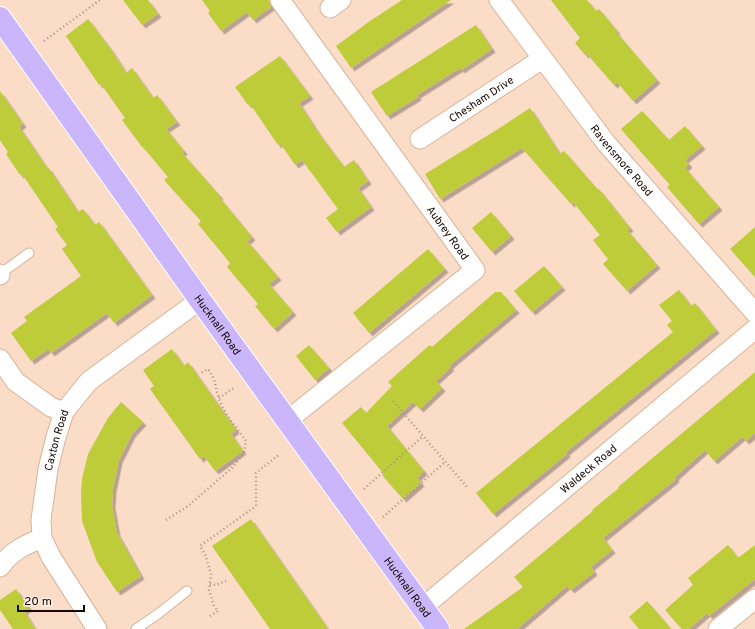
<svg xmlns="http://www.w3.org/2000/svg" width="755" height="629" viewBox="0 0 755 629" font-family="Overpass,sans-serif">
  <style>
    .building { fill: #bdcc39; filter: url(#shadow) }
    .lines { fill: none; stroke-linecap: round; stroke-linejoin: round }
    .lane-casing { stroke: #d8b399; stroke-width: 11 }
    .street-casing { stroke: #d8b399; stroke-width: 21 }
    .primary-casing { stroke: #fff; stroke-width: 24 }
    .path { stroke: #ac9383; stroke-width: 2.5; stroke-dasharray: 1 3; stroke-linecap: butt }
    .lane { stroke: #fff; stroke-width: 9 }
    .street { stroke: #fff; stroke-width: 19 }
    .primary { stroke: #cbb6fc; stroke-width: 22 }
    .labels { text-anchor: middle; stroke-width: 3; stroke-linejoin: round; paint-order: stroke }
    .street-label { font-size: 11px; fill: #150802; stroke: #fdede2 }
  </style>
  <defs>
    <filter id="shadow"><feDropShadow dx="3.5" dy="3.5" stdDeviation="0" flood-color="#0004"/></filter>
  </defs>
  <rect width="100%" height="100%" fill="#fbdcc7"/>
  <!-- building -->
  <g class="building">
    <polygon points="123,0 148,0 158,14 142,25"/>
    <polygon points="202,0 269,0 271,7 253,20 247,12 221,31 208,13 210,11"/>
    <polygon points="402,0 451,0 351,68 336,46 370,21"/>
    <polygon points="551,0 587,0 596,11 599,9 617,31 616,32 657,80 633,101 617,82 614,85 587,54 585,55 575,43 580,38"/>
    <polygon points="88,19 112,51 126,73 132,68 153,98 157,95 177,122 166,129 184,151 182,153 220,196 219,197 252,237 247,241 278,277 269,284 293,312 274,329 255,306 258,304 227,267 230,263 198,224 201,221 164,180 168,177 143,147 142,147 122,120 125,118 101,84 99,85 66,36"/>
    <polygon points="476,25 492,49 461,70 460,68 417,95 418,97 387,116 371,92"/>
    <polygon points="280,56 310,96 299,103 319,134 344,167 354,160 368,181 358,188 371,207 337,232 326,218 338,209 302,160 295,165 280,143 278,145 250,104 248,105 235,87"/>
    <polygon points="0,91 23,124 19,127 47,168 48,167 78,212 83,209 95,225 99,222 152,295 114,323 107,313 51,353 48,349 31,361 11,333 27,321 24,317 81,276 62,249 67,245 55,229 58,227 22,174 20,175 6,154 8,152 0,140"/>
    <polygon points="530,108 560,154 564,151 598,190 599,189 630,228 627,230 657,265 627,291 603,264 608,259 593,240 600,235 573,202 571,204 522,148 440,199 425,174 498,129"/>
    <polygon points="642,111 669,140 685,126 702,146 685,160 689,164 685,168 719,207 699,224 667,187 670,185 621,129"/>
    <polygon points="491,212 511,236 492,252 472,228"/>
    <polygon points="755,227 755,277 730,249"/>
    <polygon points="428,249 445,269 369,333 353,313"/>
    <polygon points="544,266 562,287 532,312 514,291"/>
    <polygon points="679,290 691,306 695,303 716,330 566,452 567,454 493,514 476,493 673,332 667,325 672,321 659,305"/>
    <polygon points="495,292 501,292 516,310 449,366 451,367 436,381 442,388 420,409 413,402 387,426 424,471 417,478 421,483 403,499 382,475 384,474 342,423 361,407 366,413 392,386 388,382 424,350 430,345 432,347"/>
    <polygon points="309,345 329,368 315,380 296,356"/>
    <polygon points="172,349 184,366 188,362 236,430 231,434 243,451 215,471 204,456 200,459 150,389 154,386 143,370"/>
    <polygon points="755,372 755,433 746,441 742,437 714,461 705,450 675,477 676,479 603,538 612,550 591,567 594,572 571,590 567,586 517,629 464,629 523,587 514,577 593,511 592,510 619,488 618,487"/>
    <polygon points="121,402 143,422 132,434 119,460 113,489 112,505 117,533 141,576 117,592 97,562 82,521 81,494 82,479 88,454 108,418"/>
    <polygon points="251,519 328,629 270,629 212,546"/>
    <polygon points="728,545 738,558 755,545 755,579 709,616 707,613 689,629 682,629 665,610 693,585 688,578"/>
    <polygon points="16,589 29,608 24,611 35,629 13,629 0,610 0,600"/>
    <polygon points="647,601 671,629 639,629 629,617"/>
  </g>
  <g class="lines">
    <!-- lane casing -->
    <g class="lane-casing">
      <g id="lane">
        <polyline points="0,274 29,253"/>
        <polyline points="136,629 158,614 187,591"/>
      </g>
    </g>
    <!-- street casing -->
    <g class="street-casing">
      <g id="street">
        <path id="s1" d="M280,0L475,270L288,420"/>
        <path id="s2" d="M499,0L606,143L755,313"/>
        <polyline points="330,8 341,0"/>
        <path id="s3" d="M420,139L542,59"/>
        <polyline points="0,275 0,274"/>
        <polyline points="0,359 16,382 51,407 64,412"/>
        <path d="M0,567C11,551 25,545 42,538"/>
        <path id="s4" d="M422,608L755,329"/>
        <path id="s5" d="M97,629L51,557L42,538L41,520L48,469L56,437L64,412L89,381L200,300"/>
        <polyline points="718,629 755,599"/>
      </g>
    </g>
    <!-- primary casing -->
    <g class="primary-casing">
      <g id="primary">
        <path id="s6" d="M0,18L200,300L438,629"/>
      </g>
    </g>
    <!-- path -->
    <g class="path">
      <polyline points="44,41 100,0"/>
      <polyline points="219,398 235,387"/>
      <polyline points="393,401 467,487"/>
      <polyline points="364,489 423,436"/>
      <polyline points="383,517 445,462"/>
      <path d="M166,520L188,506L232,468L244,453L246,441C237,428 223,413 219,398C214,385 217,381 208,369L201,373"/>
      <polyline points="210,584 216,585 226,581"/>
      <polyline points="210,616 218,611 214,606 209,590 211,574 205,554 200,546 256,506 256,473 280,454"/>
    </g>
    <!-- lane -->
    <use href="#lane" class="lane"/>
    <!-- street -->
    <use href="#street" class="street"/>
    <!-- primary -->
    <use href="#primary" class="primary"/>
  </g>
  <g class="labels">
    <!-- street labels -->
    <g class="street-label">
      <text dy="4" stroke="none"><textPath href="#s3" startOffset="73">Chesham Drive</textPath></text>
      <text dy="4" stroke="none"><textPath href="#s2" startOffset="202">Ravensmore Road</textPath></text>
      <text dy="4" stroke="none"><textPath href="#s1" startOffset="287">Aubrey Road</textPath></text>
      <text dy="4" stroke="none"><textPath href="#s6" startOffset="376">Hucknall Road</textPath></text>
      <text dy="4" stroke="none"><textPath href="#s5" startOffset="206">Caxton Road</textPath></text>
      <text dy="4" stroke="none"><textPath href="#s4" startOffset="217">Waldeck Road</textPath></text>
      <text dy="4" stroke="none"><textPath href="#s6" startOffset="700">Hucknall Road</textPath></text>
    </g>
  </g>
  <!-- scale -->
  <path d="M18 605v6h66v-6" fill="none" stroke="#150802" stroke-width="2"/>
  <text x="24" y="605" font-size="12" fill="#150802" stroke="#fdede2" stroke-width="3" paint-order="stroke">20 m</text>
</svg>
